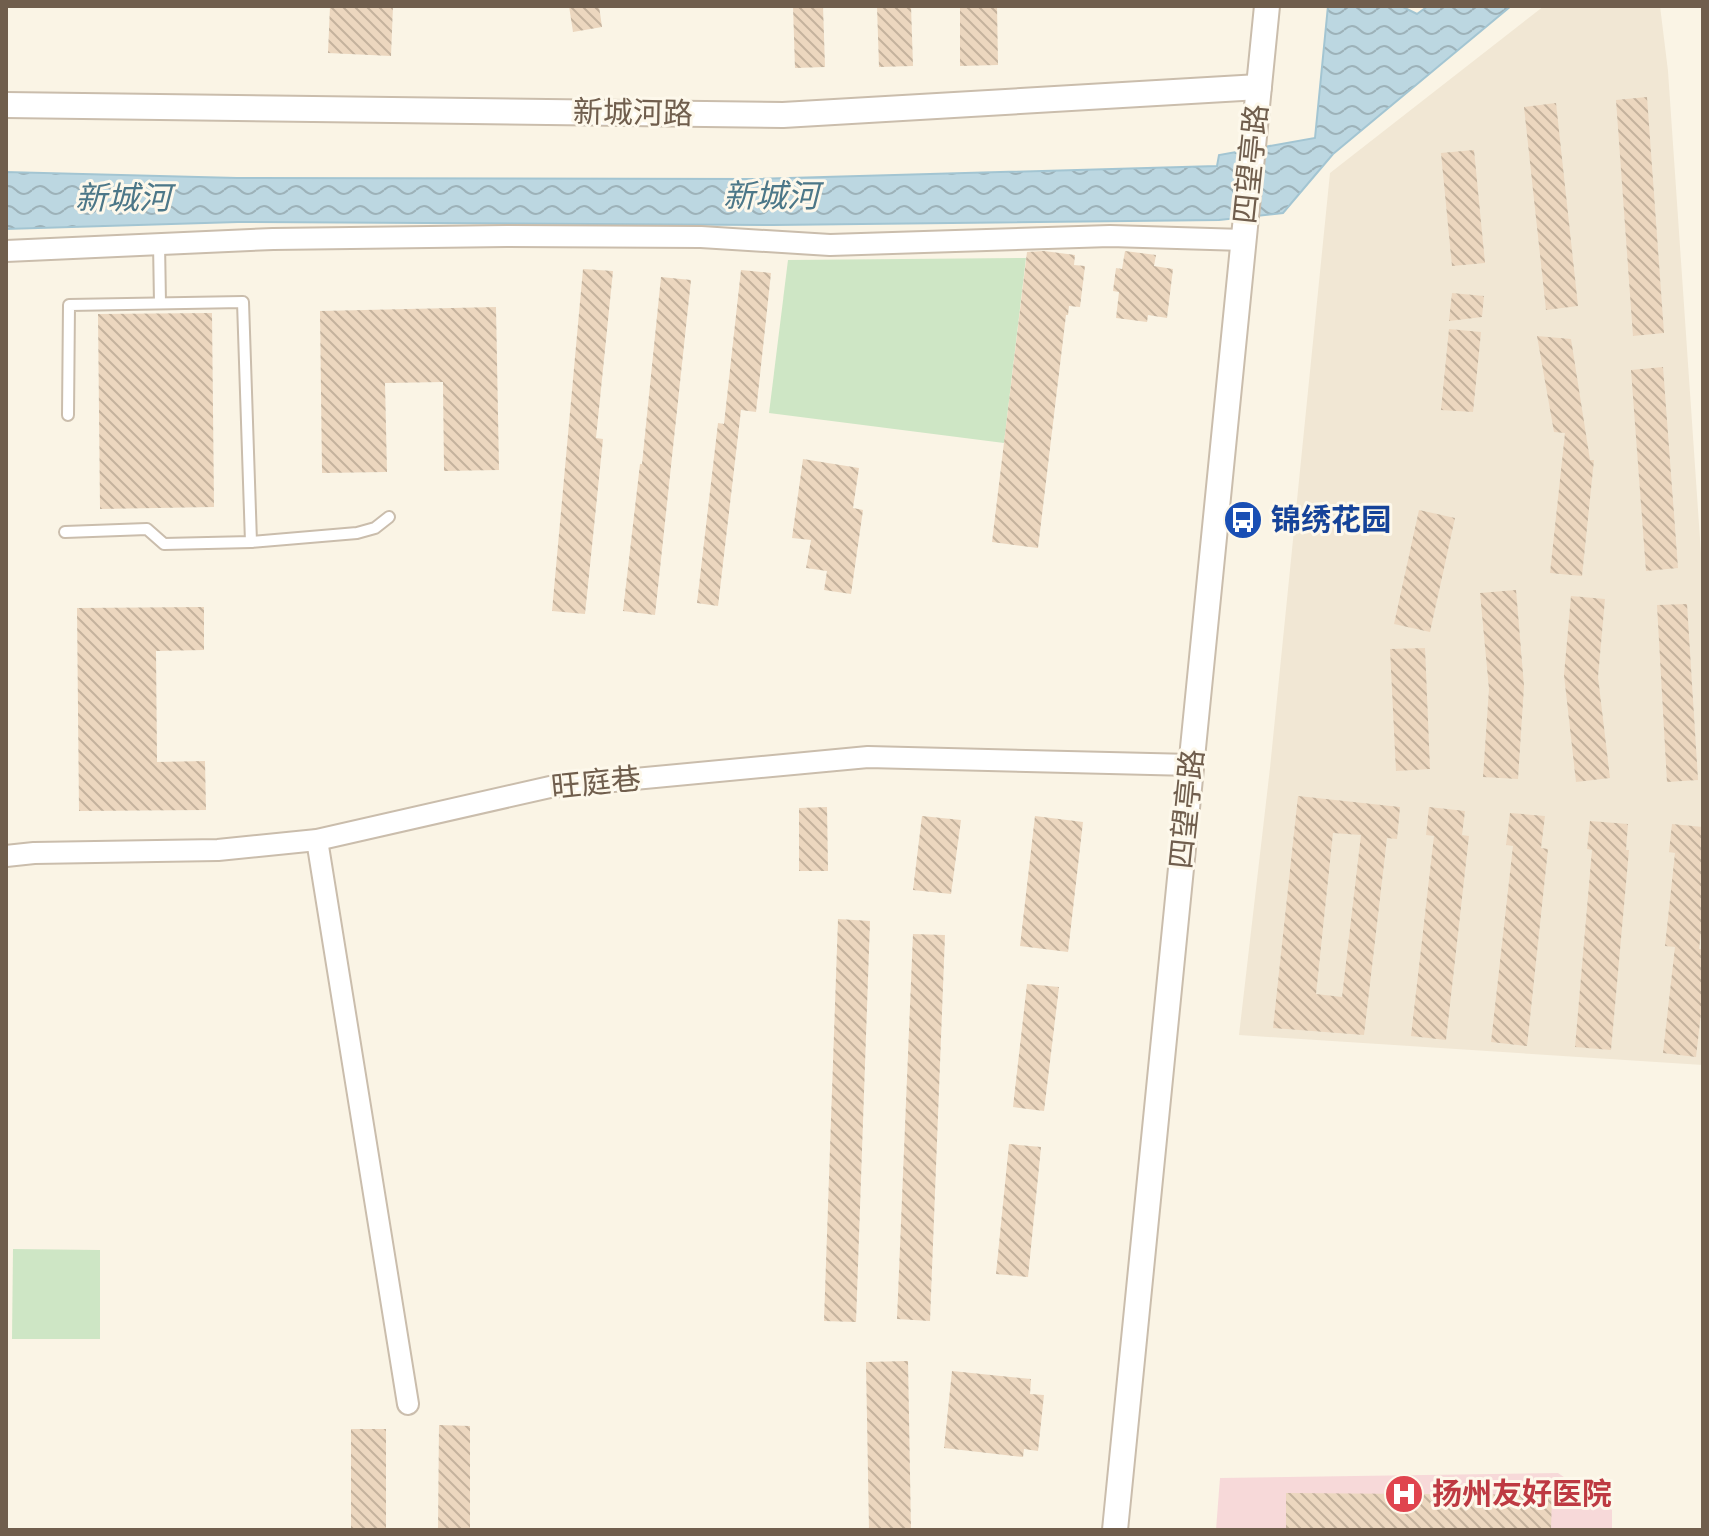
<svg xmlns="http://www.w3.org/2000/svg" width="1709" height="1536" viewBox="0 0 1709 1536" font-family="Cabin,'Noto Sans SC',sans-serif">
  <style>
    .residential { fill: #f1e7d4 }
    .medical { fill: #f7d9d9 }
    .park { fill: #cee6c5 }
    .water { fill: url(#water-waves); stroke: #a3c5d2; stroke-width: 2 }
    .building { fill: url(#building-back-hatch); fill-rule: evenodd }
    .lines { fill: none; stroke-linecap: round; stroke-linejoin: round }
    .service-casing { stroke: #cabdac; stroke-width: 14 }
    .minor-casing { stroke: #cabdac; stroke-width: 24 }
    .tertiary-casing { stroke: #cabdac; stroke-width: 28 }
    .service { stroke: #fff; stroke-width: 10 }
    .minor { stroke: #fff; stroke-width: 20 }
    .tertiary { stroke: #fff; stroke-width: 24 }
    .labels { text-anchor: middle; stroke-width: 6; stroke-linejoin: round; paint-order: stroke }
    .street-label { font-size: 30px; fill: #705e4d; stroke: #fdf8eb }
    .transit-label { font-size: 30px; font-weight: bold; fill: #164399; stroke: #fdf8eb; text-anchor: start }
    .health-label { font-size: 30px; font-weight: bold; fill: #be3a42; stroke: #fdf8eb; text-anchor: start }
    .water-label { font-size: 32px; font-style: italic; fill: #4c7788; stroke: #fdf8eb }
  </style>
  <defs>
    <pattern id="water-waves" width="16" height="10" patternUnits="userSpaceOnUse" patternTransform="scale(2)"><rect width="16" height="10" fill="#bcd7e1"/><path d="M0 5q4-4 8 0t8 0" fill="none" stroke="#9db2b9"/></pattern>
    <pattern id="building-back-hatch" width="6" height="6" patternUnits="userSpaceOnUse" patternTransform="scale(2)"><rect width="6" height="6" fill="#ecd7bf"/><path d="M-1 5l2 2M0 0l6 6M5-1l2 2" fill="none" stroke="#c4b29d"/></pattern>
  </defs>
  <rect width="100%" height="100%" fill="#faf4e5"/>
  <!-- residential -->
  <polygon class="residential" points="1544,6 1660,6 1668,71 1703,583 1703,1065 1239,1035 1270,768 1330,173"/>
  <!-- medical -->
  <polygon class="medical" points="1558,1473 1612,1510 1612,1530 1216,1530 1220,1478"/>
  <!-- park -->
  <g class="park">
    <polygon points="1026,258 1004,443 769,413 788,260"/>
    <polygon points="13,1249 100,1250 100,1339 12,1339"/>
  </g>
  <!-- water -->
  <polygon class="water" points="1328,6 1401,6 1417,14 1428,6 1511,6 1333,154 1283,213 1219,220 773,225 238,222 6,229 6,172 237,178 754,179 1217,166 1219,155 1315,138"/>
  <!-- building -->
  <g class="building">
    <polygon points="330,6 393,6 391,56 328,53"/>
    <polygon points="569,6 599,6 602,27 573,32"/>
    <polygon points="793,6 823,6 825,67 795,68"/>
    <polygon points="877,6 911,6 913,66 879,67"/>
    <polygon points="960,6 997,6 998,65 960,66"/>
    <polygon points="1647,97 1664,333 1633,336 1616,100"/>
    <polygon points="1556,103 1578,306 1546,310 1524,107"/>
    <polygon points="1474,150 1485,263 1452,266 1441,153"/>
    <polygon points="1044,251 1075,255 1074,265 1085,266 1080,307 1069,306 1068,315 1066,315 1038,548 992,542 1027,252"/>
    <polygon points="1125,251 1156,255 1154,266 1173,269 1167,318 1148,315 1147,322 1116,318 1119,292 1113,291 1116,268 1122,269"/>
    <polygon points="583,269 613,271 596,438 603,439 585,614 552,611"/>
    <polygon points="741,270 771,273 756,412 741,410 718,606 697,603 718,423 724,424"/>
    <polygon points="661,277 691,280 655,615 623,611 640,464 642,464"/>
    <polygon points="1452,293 1484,296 1482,317 1449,321"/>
    <polygon points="496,307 499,470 444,471 443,382 385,383 387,472 322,473 320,311"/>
    <polygon points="212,313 214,507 100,509 98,314"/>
    <polygon points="1449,329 1481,332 1473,412 1441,410"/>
    <polygon points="1537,336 1571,339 1590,460 1594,460 1582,576 1550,573 1565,433 1554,432"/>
    <polygon points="1663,367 1678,568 1646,571 1631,370"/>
    <polygon points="803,459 859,468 853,508 863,510 851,594 824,590 827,571 806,568 811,540 792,538"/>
    <polygon points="1419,510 1455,518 1430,632 1394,624"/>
    <polygon points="1516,590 1524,686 1518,779 1483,777 1489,689 1480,593"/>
    <polygon points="1571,596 1605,599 1598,677 1610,778 1576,782 1564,675"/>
    <polygon points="1687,604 1698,780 1667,782 1657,605"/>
    <polygon points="204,607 204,650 156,651 157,762 205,761 206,810 79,811 77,608"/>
    <polygon points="1425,648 1430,769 1396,771 1390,649"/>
    <path d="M1298,796L1400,807L1397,839L1387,838L1364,1035L1273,1028ZM1333,833L1361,835L1342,997L1316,994Z"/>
    <polygon points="827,807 828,871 799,871 799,808"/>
    <polygon points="1429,807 1465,811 1462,835 1469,836 1446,1040 1411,1036 1434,836 1426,835"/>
    <polygon points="1510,813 1545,816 1541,848 1548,849 1527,1046 1491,1042 1513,846 1506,845"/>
    <polygon points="922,816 961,820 951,894 913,890"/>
    <polygon points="1035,816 1083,822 1068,952 1020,946"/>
    <polygon points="1590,821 1628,824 1626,850 1629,850 1611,1050 1575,1047 1592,850 1587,849"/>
    <polygon points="1672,824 1703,827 1703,914 1699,949 1703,949 1703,996 1696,1057 1663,1053 1675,947 1665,946 1675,853 1669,852"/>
    <polygon points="838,919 870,921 856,1322 824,1321"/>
    <polygon points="913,934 945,935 930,1321 897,1319"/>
    <polygon points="1027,984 1059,987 1044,1111 1013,1107"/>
    <polygon points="1009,1144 1041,1147 1028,1277 996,1274"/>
    <polygon points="908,1361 911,1530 869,1530 866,1362"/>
    <polygon points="952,1371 1031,1379 1030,1394 1044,1395 1038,1451 1024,1449 1023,1457 944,1448"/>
    <polygon points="439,1425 470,1426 470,1530 438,1530"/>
    <rect x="351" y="1429" width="35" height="101"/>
    <polygon points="1286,1493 1552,1495 1551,1530 1286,1530"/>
  </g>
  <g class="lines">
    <!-- service casing -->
    <g class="service-casing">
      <g id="service">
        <polyline points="159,243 160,303"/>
        <polyline points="68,415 69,305 243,302 251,542"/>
        <polyline points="65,532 147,529 164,544 251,542 357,533 375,528 389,517"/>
      </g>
    </g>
    <!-- minor casing -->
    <g class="minor-casing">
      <g id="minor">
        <polyline points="6,251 273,239 507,236 701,237 830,245 1110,236 1244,240"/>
        <polyline points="317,840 408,1404"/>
        <polyline points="6,856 34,853 218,850 317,840 550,787 868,757 1192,765"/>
      </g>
    </g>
    <!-- tertiary casing -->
    <g class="tertiary-casing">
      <g id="tertiary">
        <polyline points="6,105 783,115 1259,87"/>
        <polyline points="1115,1530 1267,6"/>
      </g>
    </g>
    <!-- service -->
    <use href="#service" class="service"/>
    <!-- minor -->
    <use href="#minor" class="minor"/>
    <!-- tertiary -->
    <use href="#tertiary" class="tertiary"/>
  </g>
  <!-- icons -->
  <defs>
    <g id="bus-disc" transform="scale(2)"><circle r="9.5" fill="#1a4fb4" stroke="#fdf8eb"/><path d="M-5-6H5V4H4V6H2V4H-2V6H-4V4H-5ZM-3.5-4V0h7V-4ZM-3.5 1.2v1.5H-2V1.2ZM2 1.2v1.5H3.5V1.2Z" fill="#fff"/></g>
    <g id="hospital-disc" transform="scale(2)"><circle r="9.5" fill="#e0444e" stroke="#fdf8eb"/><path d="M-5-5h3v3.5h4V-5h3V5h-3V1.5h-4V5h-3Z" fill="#fff"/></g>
  </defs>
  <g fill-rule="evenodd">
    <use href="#bus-disc" x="1243" y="520"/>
    <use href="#hospital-disc" x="1404" y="1494"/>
  </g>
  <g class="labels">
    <!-- street labels -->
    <g class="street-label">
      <text transform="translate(633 113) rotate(1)" y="10">新城河路</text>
      <text transform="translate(1251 164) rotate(-84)" y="10">四望亭路</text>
      <text transform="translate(596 783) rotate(-6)" y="10">旺庭巷</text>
      <text transform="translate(1187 809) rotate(-84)" y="10">四望亭路</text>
    </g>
    <!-- transit labels -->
    <g class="transit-label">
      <text x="1271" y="530">锦绣花园</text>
    </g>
    <!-- health labels -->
    <g class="health-label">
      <text x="1432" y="1504">扬州友好医院</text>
    </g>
    <!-- water labels -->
    <g class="water-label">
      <text x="771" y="207">新城河</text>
      <text x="123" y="209">新城河</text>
    </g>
  </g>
  <!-- border -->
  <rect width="1709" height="1536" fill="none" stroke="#705e4d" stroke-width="16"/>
</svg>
